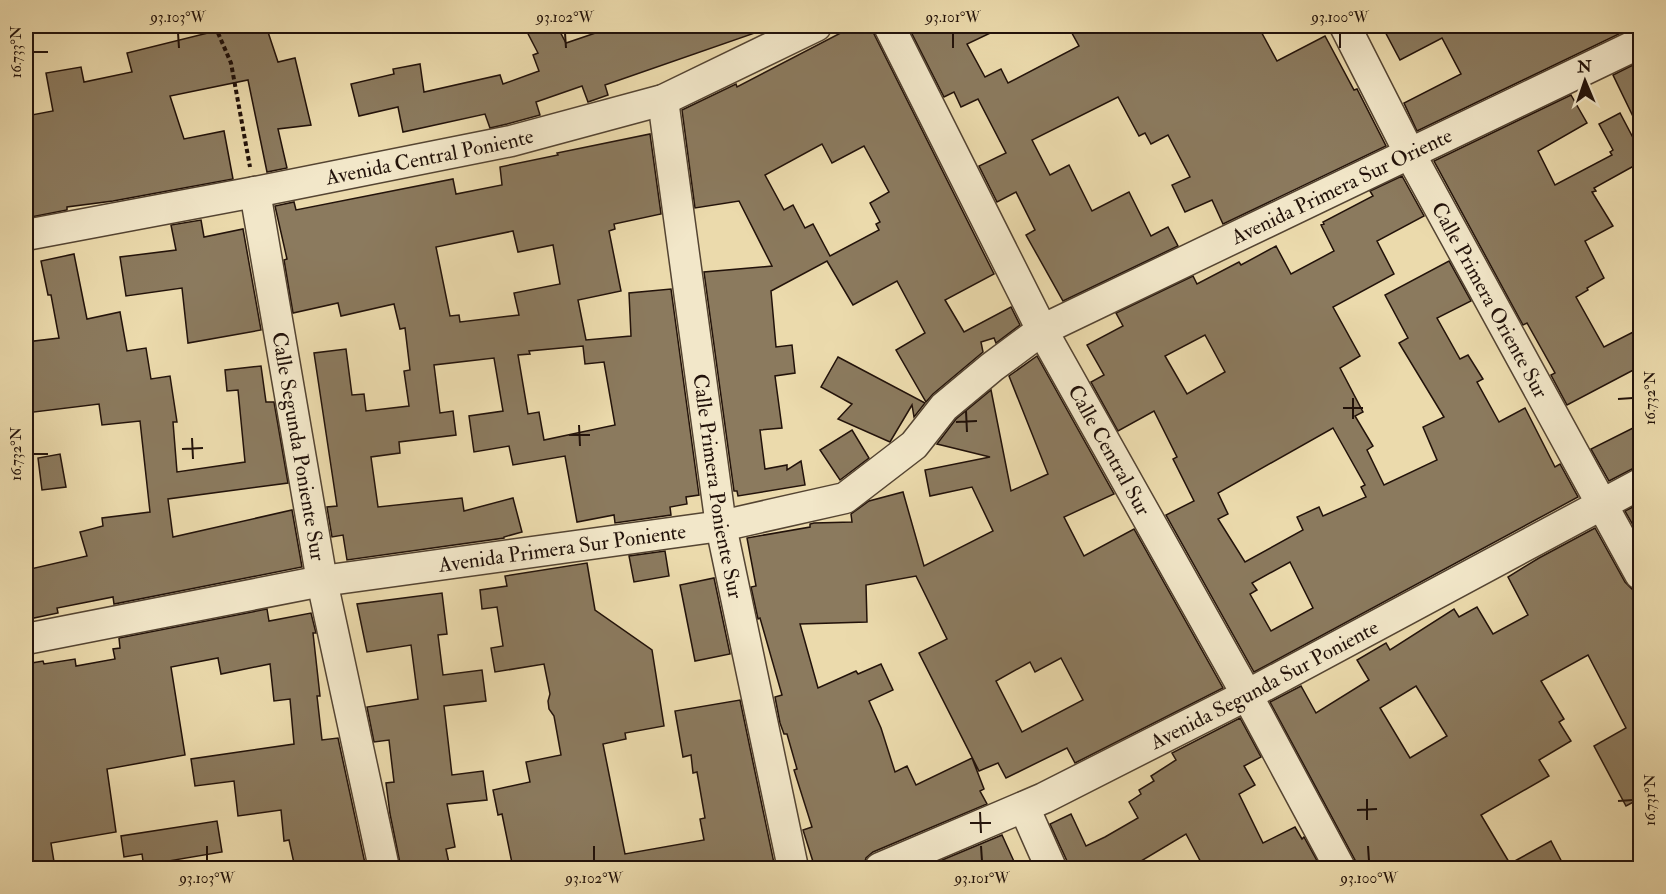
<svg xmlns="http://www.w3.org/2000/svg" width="1666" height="894" viewBox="0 0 1666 894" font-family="'IM FELL Double Pica',serif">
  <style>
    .building { fill: #8b7a5e; stroke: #22120a; stroke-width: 1.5; fill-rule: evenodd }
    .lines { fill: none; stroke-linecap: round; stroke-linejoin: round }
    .minor-casing { stroke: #544432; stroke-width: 33 }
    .path { stroke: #22120a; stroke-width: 4; stroke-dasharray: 4.5 3; stroke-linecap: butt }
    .minor { stroke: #f2e7c9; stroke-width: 30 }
    .ticks { fill: none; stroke: #22120a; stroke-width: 2 }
    .labels { text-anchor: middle; stroke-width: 4.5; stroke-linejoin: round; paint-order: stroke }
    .street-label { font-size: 21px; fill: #22120a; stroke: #f2e7c9 }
    .neatline { fill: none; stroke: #22120a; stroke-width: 2 }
    .ticks-label { font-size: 15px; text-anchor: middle; fill: #22120a }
  </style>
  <rect width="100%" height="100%" fill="#ebdaac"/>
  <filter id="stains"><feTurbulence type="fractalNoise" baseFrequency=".00333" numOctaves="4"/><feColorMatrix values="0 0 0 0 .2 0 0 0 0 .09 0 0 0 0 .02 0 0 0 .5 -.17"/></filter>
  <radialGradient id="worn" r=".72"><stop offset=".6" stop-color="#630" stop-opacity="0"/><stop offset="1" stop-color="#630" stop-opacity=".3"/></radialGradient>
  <!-- building -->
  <g class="building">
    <polygon points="236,26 266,26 278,62 295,58 311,125 278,129 287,168 267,172 248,80 170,96 184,139 224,131 233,179 113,201 67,207 67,210 26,218 26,116 53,111 46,73 81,67 84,82 132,72 127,53"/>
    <polygon points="524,26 557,26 566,43 616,26 769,26 769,28 605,85 608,95 588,102 582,86 536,102 540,115 507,124 490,128 485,114 403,132 398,107 359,116 351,84 394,74 393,69 420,64 424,92 500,75 503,84 539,71 533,55 538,53"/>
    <path d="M854,26H872L874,34L994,274L945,300L964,332L1011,307L1020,325L996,343L994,338L981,342L983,352L933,394L926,402L896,350L925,333L897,281L853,305L827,261L771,291L776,347L792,345L795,373L775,376L782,428L760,430L765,469L787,465V470L801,461L805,485L738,496L737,491H734L704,272L772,266L739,201L695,208L682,110L736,84L737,87ZM822,144L832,163L864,146L889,192L870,203L880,222L876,224L879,230L830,256L813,224L805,228L793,205L784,210L765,175Z"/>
    <polygon points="908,26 1005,26 967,44 985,77 1001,69 1008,83 1079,46 1068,26 1258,26 1277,61 1325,36 1354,90 1357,89 1386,146 1223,224 1212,200 1185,212 1172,185 1190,177 1168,135 1151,144 1145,133 1139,136 1118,97 1032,140 1050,175 1069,165 1092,211 1129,192 1151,236 1168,227 1178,246 1063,301 1026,235 1035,230 1016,192 997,202 979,166 1006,153 978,99 961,107 954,92 944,97"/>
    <polygon points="1382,26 1617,26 1621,33 1417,131 1404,103 1461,74 1442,38 1400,60"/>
    <polygon points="1637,63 1641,70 1641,133 1613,75"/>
    <polygon points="1571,95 1587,123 1538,151 1555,185 1612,155 1610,152 1613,150 1599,124 1620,113 1641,153 1641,162 1594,188 1596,191 1592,192 1613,226 1585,241 1604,278 1587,288 1588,290 1576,297 1604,347 1641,328 1641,366 1567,405 1551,375 1555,373 1527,323 1523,325 1434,161"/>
    <path d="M650,134L661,214L614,224L615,229L609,231L621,291L578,300L586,340L631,336L629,293L671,289L699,495L686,497L687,504L670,507L671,515L615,523L614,515L577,522L565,456L513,465L509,446L474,452L469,416L503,411L494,358L434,365L440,413L453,411L456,435L399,442L400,453L371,457L378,507L462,498L464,511L513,498L522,532L504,537V538L347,560L343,535L332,537L327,507L337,506L314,353L346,349L352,395L364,394L366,411L409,406L404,371L410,370L405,328L400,329L394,304L341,316L338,303L293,313L284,260L287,259L275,206L294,202L296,210L453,179L456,194L502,185L500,167L558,155L557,153ZM513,231L518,252L553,245L560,284L514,293L519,315L460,322L459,315L450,316L436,247ZM583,346L585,364L604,362L615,425L544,440L539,412L528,414L518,355L530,354L529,351Z"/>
    <path d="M1402,176L1424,216L1377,241L1394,274L1333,307L1360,356L1340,368L1363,412L1355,416L1373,446L1367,450L1384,485L1437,460L1423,427L1444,417L1399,343L1408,338L1385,295L1449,261L1471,301L1437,318L1460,359L1468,355L1483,379L1477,382L1499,422L1525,408L1555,467L1560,464L1578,497L1254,672L1166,515L1194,501L1173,459L1177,457L1154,411L1118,431L1091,382L1104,375L1087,345L1123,326L1116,313L1193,276L1197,284L1239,262L1241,265L1276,246L1291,274L1334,251L1321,225L1324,224L1323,222L1373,196L1370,191ZM1205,335L1225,372L1187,394L1165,356ZM1333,428L1365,485L1361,487L1366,497L1323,516L1319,507L1297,517L1303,530L1245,562L1218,519L1228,514L1218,493ZM1290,562L1313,608L1271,631L1250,594L1257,590L1252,583Z"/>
    <polygon points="201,220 204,237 243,229 261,330 188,343 182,288 126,296 120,257 176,250 171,225"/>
    <polygon points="74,254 87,319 120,312 127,351 146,348 151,379 170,376 177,422 173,422 177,472 245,462 238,390 227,391 225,370 261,366 266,402 274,402 288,483 168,499 173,537 292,510 302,567 114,604 113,597 57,608 58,613 29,619 26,603 26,570 87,556 80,532 103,526 102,518 150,512 140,421 102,425 99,404 26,413 26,342 59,338 51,295 48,295 41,261"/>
    <path d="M1037,356L1114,494L1064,517L1084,556L1134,529L1223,688L1075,763L1067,748L1006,778L998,763L979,771L919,653L947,639L916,576L866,585L867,622L800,624L818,688L856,671L858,674L881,664L893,690L869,701L881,728L895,772L907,766L916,785L972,758L984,789L980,791L987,804L873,852L866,858L863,868H815L803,830L812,827L794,770L797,769L787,734H784L780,723L775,697L782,695L760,618L758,619L751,587L756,586L747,538L810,527V524L814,523L852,522L851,514L869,501L903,492L924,566L993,531L972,487L930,496L925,470L990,457L937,444L956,419L991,390L1011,491L1048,474L1009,376ZM1061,658L1083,700L1022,732L996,681L1030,662L1035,672Z"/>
    <polygon points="838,357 925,403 914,417 912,405 890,442 838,419 852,404 821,387"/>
    <polygon points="1641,424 1641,467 1632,469 1609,481 1591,449"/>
    <polygon points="852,430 869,458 840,480 820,450"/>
    <polygon points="60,454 66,487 42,490 38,458"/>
    <polygon points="1641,503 1641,539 1625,511"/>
    <path d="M1595,528L1625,582L1632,589L1641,591V798L1626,806L1594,746L1626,728L1588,655L1541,681L1564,719L1559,722L1571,741L1539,760L1549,776L1481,815L1509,862L1497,868H1357L1355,860L1270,702L1301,686L1316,713L1369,680L1357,660L1386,643L1390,650L1454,609L1459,617L1477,607L1493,634L1528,615L1508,577L1539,558ZM1416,686L1447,736L1410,758L1380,708Z"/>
    <polygon points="665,551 669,576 634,582 629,556"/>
    <polygon points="587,563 595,610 652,650 664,726 625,733 626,739 603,744 625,854 704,840 700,819 705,818 697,772 693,773 691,755 683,757 675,711 740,700 775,868 513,868 502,814 498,815 493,790 530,782 526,762 561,755 554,716 549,709 548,701 550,694 544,664 495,672 491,648 503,646 497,607 482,609 480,590 507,586 505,576"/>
    <polygon points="714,578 730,654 695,661 680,585"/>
    <polygon points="442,593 447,634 438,635 443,675 482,670 486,701 444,706 452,775 483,771 487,800 447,804 455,847 446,849 450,868 401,868 390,814 386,783 394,782 389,740 374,742 367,707 418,699 411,645 367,652 357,604"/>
    <polygon points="267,609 269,621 311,613 316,633 313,633 320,696 317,696 322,740 338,738 366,868 295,868 289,840 284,841 281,810 238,816 234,781 195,786 191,759 294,744 290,699 274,701 270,664 221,674 218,658 171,667 185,755 107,769 116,832 51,843 55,868 26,868 26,664 43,661 44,664 75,659 76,666 115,659 113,649 120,648 119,638"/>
    <polygon points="1240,718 1261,757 1244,766 1255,785 1239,794 1263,843 1295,827 1302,839 1304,837 1321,868 1204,868 1186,834 1141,861 1145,868 1068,868 1067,861 1050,824 1071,814 1086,846 1105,837 1138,818 1129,802 1141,794 1139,790 1154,781 1151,776 1176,760 1172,753"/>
    <polygon points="217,821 222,852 168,861 169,868 144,868 142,854 124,857 121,836"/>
    <polygon points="1002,835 1017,868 923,868"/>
    <polygon points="1551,841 1565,868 1502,868"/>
  </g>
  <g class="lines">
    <!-- minor casing -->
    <g class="minor-casing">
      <g id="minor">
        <path id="s1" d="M889,26L1042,330L1247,695L1340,868"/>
        <path id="s2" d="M1345,26L1410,154L1640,574"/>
        <path id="s3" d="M663,100L721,526L793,868"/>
        <path id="s4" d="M255,192L322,581L384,868"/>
        <path id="s5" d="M26,235L255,192L511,141L663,100L816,26"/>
        <path id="s6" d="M26,639L322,581L721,526L845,498L914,445L944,407L992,367L1042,330L1640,43"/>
        <polyline points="1024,807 1051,868"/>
        <path id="s7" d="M880,868L1044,798L1247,695L1640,484"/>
      </g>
    </g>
    <!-- path -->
    <polyline class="path" points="215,26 231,63 250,167"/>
    <!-- minor -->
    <use href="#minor" class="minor"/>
  </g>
  <!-- ticks -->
  <path class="ticks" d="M178,33L179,48M565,33L566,48M953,33V48M1340,33V48M33,52H48M1353,398V419M1618,399L1633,398M1343,408H1363M966,411L967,432M956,422L977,421M579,425L580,446M569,435H590M192,438L193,459M182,449L203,448M33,454H48M1367,799V820M1618,801L1633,800M1357,810L1377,809M980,812L981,833M970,823H991M207,846V861M594,846V861M981,846L982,861M1368,846L1369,861"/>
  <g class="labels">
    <!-- street labels -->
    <g class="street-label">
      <text dy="7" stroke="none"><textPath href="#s5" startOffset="411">Avenida Central Poniente</textPath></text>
      <text dy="7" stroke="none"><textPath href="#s6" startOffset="1424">Avenida Primera Sur Oriente</textPath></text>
      <text dy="7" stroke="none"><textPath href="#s2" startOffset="310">Calle Primera Oriente Sur</textPath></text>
      <text dy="7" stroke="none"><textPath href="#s4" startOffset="258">Calle Segunda Poniente Sur</textPath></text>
      <text dy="7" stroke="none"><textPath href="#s1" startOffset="478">Calle Central Sur</textPath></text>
      <text dy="7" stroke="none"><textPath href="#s3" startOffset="390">Calle Primera Poniente Sur</textPath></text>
      <text dy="7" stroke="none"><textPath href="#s6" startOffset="544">Avenida Primera Sur Poniente</textPath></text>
      <text dy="7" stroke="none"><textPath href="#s7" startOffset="426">Avenida Segunda Sur Poniente</textPath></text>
    </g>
  </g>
  <!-- margin -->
  <rect width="1666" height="894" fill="none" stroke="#ebdaac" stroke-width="66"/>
  <!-- north arrow -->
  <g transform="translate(1585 81) rotate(358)" stroke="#f2e7c9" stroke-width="4.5" paint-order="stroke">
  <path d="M0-4.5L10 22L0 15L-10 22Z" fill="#22120a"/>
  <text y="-9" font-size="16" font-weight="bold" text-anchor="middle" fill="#22120a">N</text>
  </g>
  <rect x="33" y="33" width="1600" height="828" class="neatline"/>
  <g class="ticks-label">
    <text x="178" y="22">93.103°W</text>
    <text x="565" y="22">93.102°W</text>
    <text x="953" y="22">93.101°W</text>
    <text x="1340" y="22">93.100°W</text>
    <text transform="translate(16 52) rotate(-90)" y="5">16.733°N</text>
    <text transform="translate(1650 398) rotate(-90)" y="5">16.732°N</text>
    <text transform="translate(16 454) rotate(-90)" y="5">16.732°N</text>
    <text transform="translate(1650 800) rotate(-90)" y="5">16.731°N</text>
    <text x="207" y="883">93.103°W</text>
    <text x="594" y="883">93.102°W</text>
    <text x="982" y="883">93.101°W</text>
    <text x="1369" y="883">93.100°W</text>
  </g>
  <rect width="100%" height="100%" filter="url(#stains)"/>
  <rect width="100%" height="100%" fill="url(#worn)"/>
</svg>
